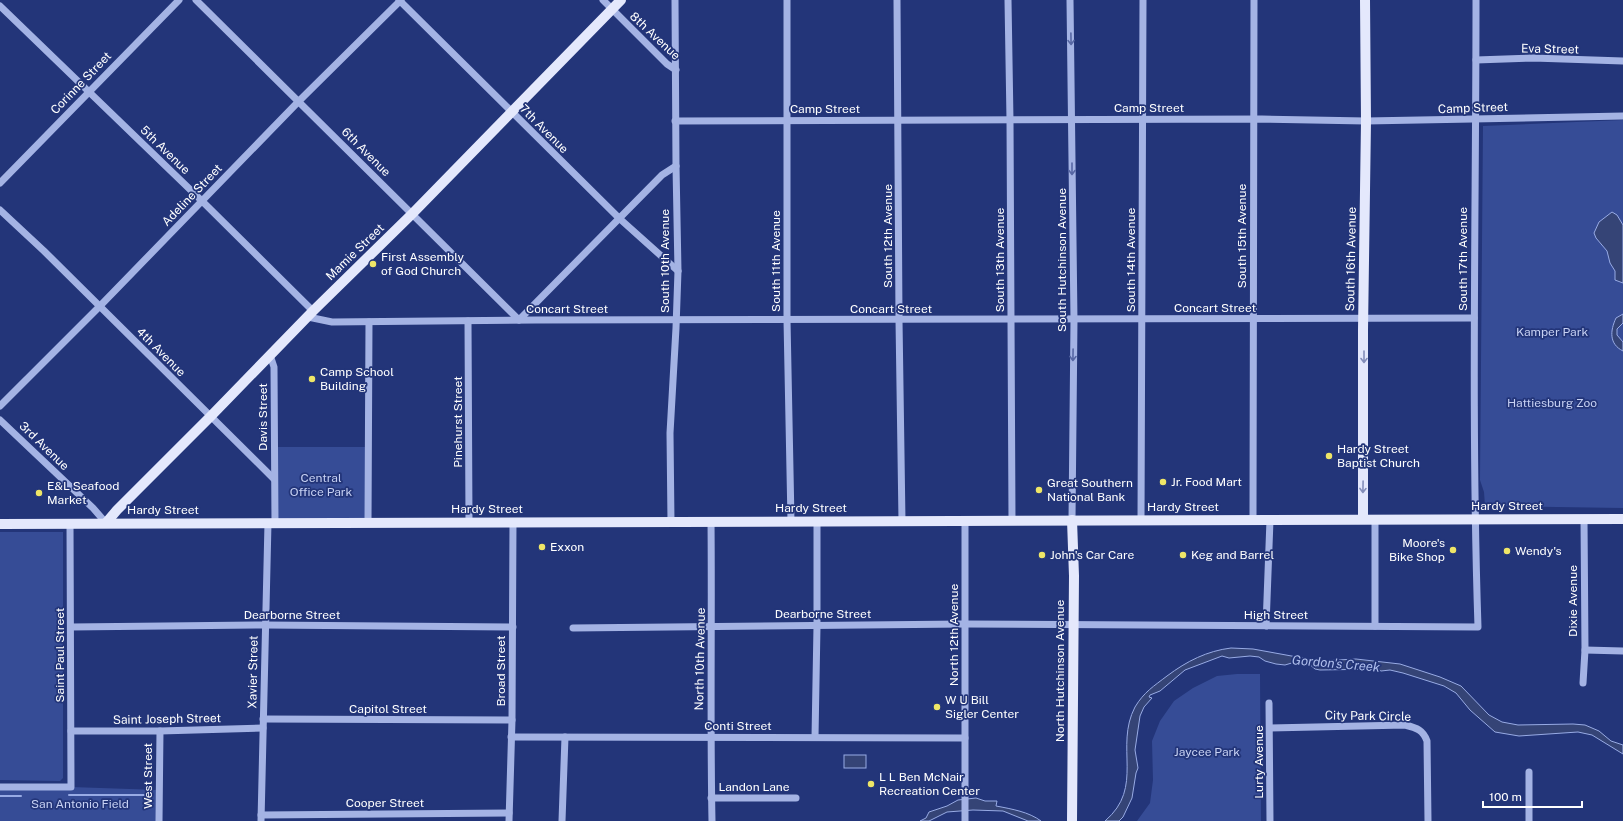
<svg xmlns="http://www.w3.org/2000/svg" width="1623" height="821" viewBox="0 0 1623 821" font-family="'Public Sans',sans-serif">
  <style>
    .green { fill: #364c96 }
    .water { fill: #354476; stroke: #98abe5 }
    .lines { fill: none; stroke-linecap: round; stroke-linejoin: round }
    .stream { stroke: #98abe5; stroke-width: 2 }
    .minor { stroke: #a4b3e4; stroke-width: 7 }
    .major { stroke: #e4e8fc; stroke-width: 10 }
    .oneway { stroke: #5767a4 }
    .oneway2 { stroke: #848eba }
    .poi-dot { fill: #efe667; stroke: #233579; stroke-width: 1.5 }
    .labels { text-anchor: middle; stroke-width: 3.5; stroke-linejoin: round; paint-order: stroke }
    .street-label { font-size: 12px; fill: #fff; stroke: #233579 }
    .poi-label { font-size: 12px; fill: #fff; stroke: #233579; text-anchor: start }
    .park-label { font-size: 12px; fill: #c7d1f3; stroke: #233579 }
    .water-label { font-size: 13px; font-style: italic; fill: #afbeec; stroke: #233579 }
  </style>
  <rect width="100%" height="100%" fill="#233579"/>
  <!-- green -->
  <g class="green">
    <polygon points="1623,120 1623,508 1485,506 1484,492 1480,480 1483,126"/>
    <polygon points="274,447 369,447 368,522 275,523"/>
    <polygon points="0,532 63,532 63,778 60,781 0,780"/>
    <polygon points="1237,674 1260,674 1261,821 1137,821 1150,803 1153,780 1152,741 1160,721 1174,701 1193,688 1217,676"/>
    <polygon points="0,787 71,787 159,790 159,821 0,821"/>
  </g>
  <!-- water -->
  <g class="water">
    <polygon points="1612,212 1617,215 1623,225 1623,283 1615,280 1615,271 1610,263 1607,251 1596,238 1594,233 1599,222"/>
    <path d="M1623,314V323L1617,329V335L1623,342V351C1609,344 1610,331 1616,318Z"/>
    <path d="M1231,648L1253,649L1319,661L1356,659L1400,664L1440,677L1461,686L1489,715L1502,722L1518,725L1573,724L1585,725L1599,731L1611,741L1623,745V754L1592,735L1578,732L1519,736L1495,732L1470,710L1456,693L1444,686L1403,673L1390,670L1381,671L1377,669L1320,670L1315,669L1308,663L1295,662L1285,665L1276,664L1265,661L1259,657L1250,656L1229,658L1222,656L1185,670L1160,691L1150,695L1149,697L1152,698L1144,707L1140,716L1135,750L1138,768L1136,773L1132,798L1123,817L1119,821H1105C1145,787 1114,747 1135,707C1144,692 1154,686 1167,676C1187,661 1207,651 1231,648Z"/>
    <rect x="844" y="755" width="22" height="13"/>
    <path d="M976,798L985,801H997L996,806C1012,809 1029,812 1041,821H1028L1003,811L973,810L947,812L929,821H920L926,818L929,812L947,806L958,800Z"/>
  </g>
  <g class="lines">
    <!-- stream -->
    <g class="stream">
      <polyline points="69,795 151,795"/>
      <polyline points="0,796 21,796"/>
    </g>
    <!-- minor -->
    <g class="minor">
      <polyline points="196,0 519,320 662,175 676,166"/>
      <polyline points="399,0 620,219 678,271"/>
      <polyline points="603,0 667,64 676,70"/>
      <polyline points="787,0 787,320 791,521"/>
      <polyline points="897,0 899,320 902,521"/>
      <polyline points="1008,0 1010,120 1012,520"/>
      <polyline points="1070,0 1074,320 1072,520"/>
      <polyline points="0,6 202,201 313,311"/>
      <polyline points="1476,60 1533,58 1623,61"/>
      <polyline points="675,121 1262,119 1366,121 1623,116"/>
      <polyline points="0,183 179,0"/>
      <polyline points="0,210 44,251 274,479"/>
      <polyline points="308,317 332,322 536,320 1474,318"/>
      <polyline points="468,321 469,522"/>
      <polyline points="270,355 274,367 275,523"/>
      <polyline points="0,406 100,306 299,101 401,0"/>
      <polyline points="0,420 93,508 106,523"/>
      <polyline points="1375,519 1375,626"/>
      <polyline points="1141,520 1143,0"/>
      <polyline points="1253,520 1254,0"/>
      <path d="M711,521C712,621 710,721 712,821"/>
      <polyline points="368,522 369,322"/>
      <polyline points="671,522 670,433 676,328 678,271 676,166 675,0"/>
      <polyline points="1266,626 1270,520"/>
      <polyline points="71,627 265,625 513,627"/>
      <path d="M573,628L964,624L1478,627C1471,418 1476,209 1476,0"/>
      <polyline points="1585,650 1623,651"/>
      <polyline points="1583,683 1585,650 1584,519"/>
      <polyline points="1269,703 1270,821"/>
      <polyline points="263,719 512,720"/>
      <path d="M1270,728L1405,725C1417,728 1423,730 1427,741L1428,821"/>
      <polyline points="71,731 160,731 263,728"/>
      <polyline points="511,737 965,738"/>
      <polyline points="815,737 817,626 817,521"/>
      <polyline points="1529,772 1529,821"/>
      <polyline points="0,787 71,787 70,523"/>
      <polyline points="711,798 796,798"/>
      <polyline points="261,815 509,813"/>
      <polyline points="159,821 160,731"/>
      <polyline points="261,821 268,523"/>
      <polyline points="509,821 512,720 513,522"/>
      <polyline points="562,821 565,737"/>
      <polyline points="965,821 965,521"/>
    </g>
    <!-- major -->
    <g class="major">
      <polyline points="1363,519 1363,330 1366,121 1365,0"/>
      <polyline points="1072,520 1074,576 1072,821"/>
      <polyline points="106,523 117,510 211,416 313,311 413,213 621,0"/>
      <polyline points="0,524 1623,519"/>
    </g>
  </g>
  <!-- one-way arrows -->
  <defs><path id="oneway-shaft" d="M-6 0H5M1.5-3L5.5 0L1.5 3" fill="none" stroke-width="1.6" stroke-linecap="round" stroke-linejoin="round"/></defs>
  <g class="oneway">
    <use href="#oneway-shaft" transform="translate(1071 39) rotate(89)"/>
    <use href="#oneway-shaft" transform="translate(1072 169) rotate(90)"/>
    <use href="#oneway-shaft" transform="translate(1073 355) rotate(91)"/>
  </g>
  <g class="oneway2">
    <use href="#oneway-shaft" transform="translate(1364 357) rotate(90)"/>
    <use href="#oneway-shaft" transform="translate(1363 487) rotate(91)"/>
  </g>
  <!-- markers -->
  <g class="poi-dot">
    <circle cx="373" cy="264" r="4"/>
    <circle cx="312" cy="379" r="4"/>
    <circle cx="1329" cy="456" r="4"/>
    <circle cx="1163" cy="482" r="4"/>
    <circle cx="1039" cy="490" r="4"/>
    <circle cx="39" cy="493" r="4"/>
    <circle cx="542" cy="547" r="4"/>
    <circle cx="1453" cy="550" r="4"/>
    <circle cx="1507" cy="551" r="4"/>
    <circle cx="1042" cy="555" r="4"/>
    <circle cx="1183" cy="555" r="4"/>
    <circle cx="937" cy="707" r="4"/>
    <circle cx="871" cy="784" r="4"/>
  </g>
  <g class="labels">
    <!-- street labels -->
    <g class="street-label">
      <text transform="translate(655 36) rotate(43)" y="4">8th Avenue</text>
      <text transform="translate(1550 49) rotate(1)" y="4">Eva Street</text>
      <text transform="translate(81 83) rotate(-46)" y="4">Corinne Street</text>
      <text x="1149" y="112">Camp Street</text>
      <text transform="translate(1473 108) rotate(-2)" y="4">Camp Street</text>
      <text x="825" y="113">Camp Street</text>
      <text transform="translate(544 129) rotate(45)" y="4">7th Avenue</text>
      <text transform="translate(165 150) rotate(44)" y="4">5th Avenue</text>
      <text transform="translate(366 152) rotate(45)" y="4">6th Avenue</text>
      <text transform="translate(192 195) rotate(-46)" y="4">Adeline Street</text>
      <text transform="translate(888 236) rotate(-90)" y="4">South 12th Avenue</text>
      <text transform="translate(1242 236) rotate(-90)" y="4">South 15th Avenue</text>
      <text transform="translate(355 252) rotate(-44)" y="4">Mamie Street</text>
      <text transform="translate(1351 259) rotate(-89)" y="4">South 16th Avenue</text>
      <text transform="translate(1463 259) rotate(-90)" y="4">South 17th Avenue</text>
      <text transform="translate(1000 260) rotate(-90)" y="4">South 13th Avenue</text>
      <text transform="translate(1062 260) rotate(-90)" y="4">South Hutchinson Avenue</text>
      <text transform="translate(1131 260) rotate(-90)" y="4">South 14th Avenue</text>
      <text transform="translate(665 261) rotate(-90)" y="4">South 10th Avenue</text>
      <text transform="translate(776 261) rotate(-90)" y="4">South 11th Avenue</text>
      <text x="1215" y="312">Concart Street</text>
      <text x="567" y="313">Concart Street</text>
      <text x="891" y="313">Concart Street</text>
      <text transform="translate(161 352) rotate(45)" y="4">4th Avenue</text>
      <text transform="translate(263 417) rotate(-90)" y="4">Davis Street</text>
      <text transform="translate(458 422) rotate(-90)" y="4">Pinehurst Street</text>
      <text transform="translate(44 446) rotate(44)" y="4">3rd Avenue</text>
      <text x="1507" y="510">Hardy Street</text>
      <text x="1183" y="511">Hardy Street</text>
      <text x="811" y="512">Hardy Street</text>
      <text x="487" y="513">Hardy Street</text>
      <text x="163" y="514">Hardy Street</text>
      <text transform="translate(1573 601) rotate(-90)" y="4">Dixie Avenue</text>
      <text x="823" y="618">Dearborne Street</text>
      <text x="292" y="619">Dearborne Street</text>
      <text x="1276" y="619">High Street</text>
      <text transform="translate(954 635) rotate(-90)" y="4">North 12th Avenue</text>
      <text transform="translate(60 655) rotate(-90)" y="4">Saint Paul Street</text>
      <text transform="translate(700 659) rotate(-89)" y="4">North 10th Avenue</text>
      <text transform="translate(501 671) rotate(-90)" y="4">Broad Street</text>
      <text transform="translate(1060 671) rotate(-90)" y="4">North Hutchinson Avenue</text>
      <text transform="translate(253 672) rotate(-89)" y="4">Xavier Street</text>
      <text x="388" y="713">Capitol Street</text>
      <text transform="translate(1368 716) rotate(1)" y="4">City Park Circle</text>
      <text transform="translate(167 719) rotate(-1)" y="4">Saint Joseph Street</text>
      <text x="738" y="730">Conti Street</text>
      <text transform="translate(1259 762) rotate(-90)" y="4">Lurty Avenue</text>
      <text transform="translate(148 776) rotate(-90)" y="4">West Street</text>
      <text x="754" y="791">Landon Lane</text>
      <text x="385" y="807">Cooper Street</text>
    </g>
    <!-- poi labels -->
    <g class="poi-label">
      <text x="381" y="261">First Assembly<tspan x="381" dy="14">of God Church</tspan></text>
      <text x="320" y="376">Camp School<tspan x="320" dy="14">Building</tspan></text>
      <text x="1337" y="453">Hardy Street<tspan x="1337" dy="14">Baptist Church</tspan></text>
      <text x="1171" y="486">Jr. Food Mart</text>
      <text x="1047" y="487">Great Southern<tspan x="1047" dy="14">National Bank</tspan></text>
      <text x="47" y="490">E&amp;L Seafood<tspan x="47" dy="14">Market</tspan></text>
      <text x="1445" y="547" text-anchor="end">Moore's<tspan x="1445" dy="14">Bike Shop</tspan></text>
      <text x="550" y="551">Exxon</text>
      <text x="1515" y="555">Wendy's</text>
      <text x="1050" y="559">John's Car Care</text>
      <text x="1191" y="559">Keg and Barrel</text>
      <text x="945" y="704">W U Bill<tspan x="945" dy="14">Sigler Center</tspan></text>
      <text x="879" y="781">L L Ben McNair<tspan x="879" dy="14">Recreation Center</tspan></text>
    </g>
    <!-- park labels -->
    <g class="park-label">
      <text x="1552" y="336">Kamper Park</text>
      <text x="1552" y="407">Hattiesburg Zoo</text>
      <text x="321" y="482">Central<tspan x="321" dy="14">Office Park</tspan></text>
      <text x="1207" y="756">Jaycee Park</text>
      <text x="80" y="808">San Antonio Field</text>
    </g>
    <!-- water labels -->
    <g class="water-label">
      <text transform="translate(1336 663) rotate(5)" y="5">Gordon's Creek</text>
    </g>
  </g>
  <!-- scale -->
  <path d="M1483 801v6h99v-6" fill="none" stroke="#ffffff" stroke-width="2"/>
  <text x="1489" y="801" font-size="12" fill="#ffffff" stroke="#233579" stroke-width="3" paint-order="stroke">100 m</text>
</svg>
